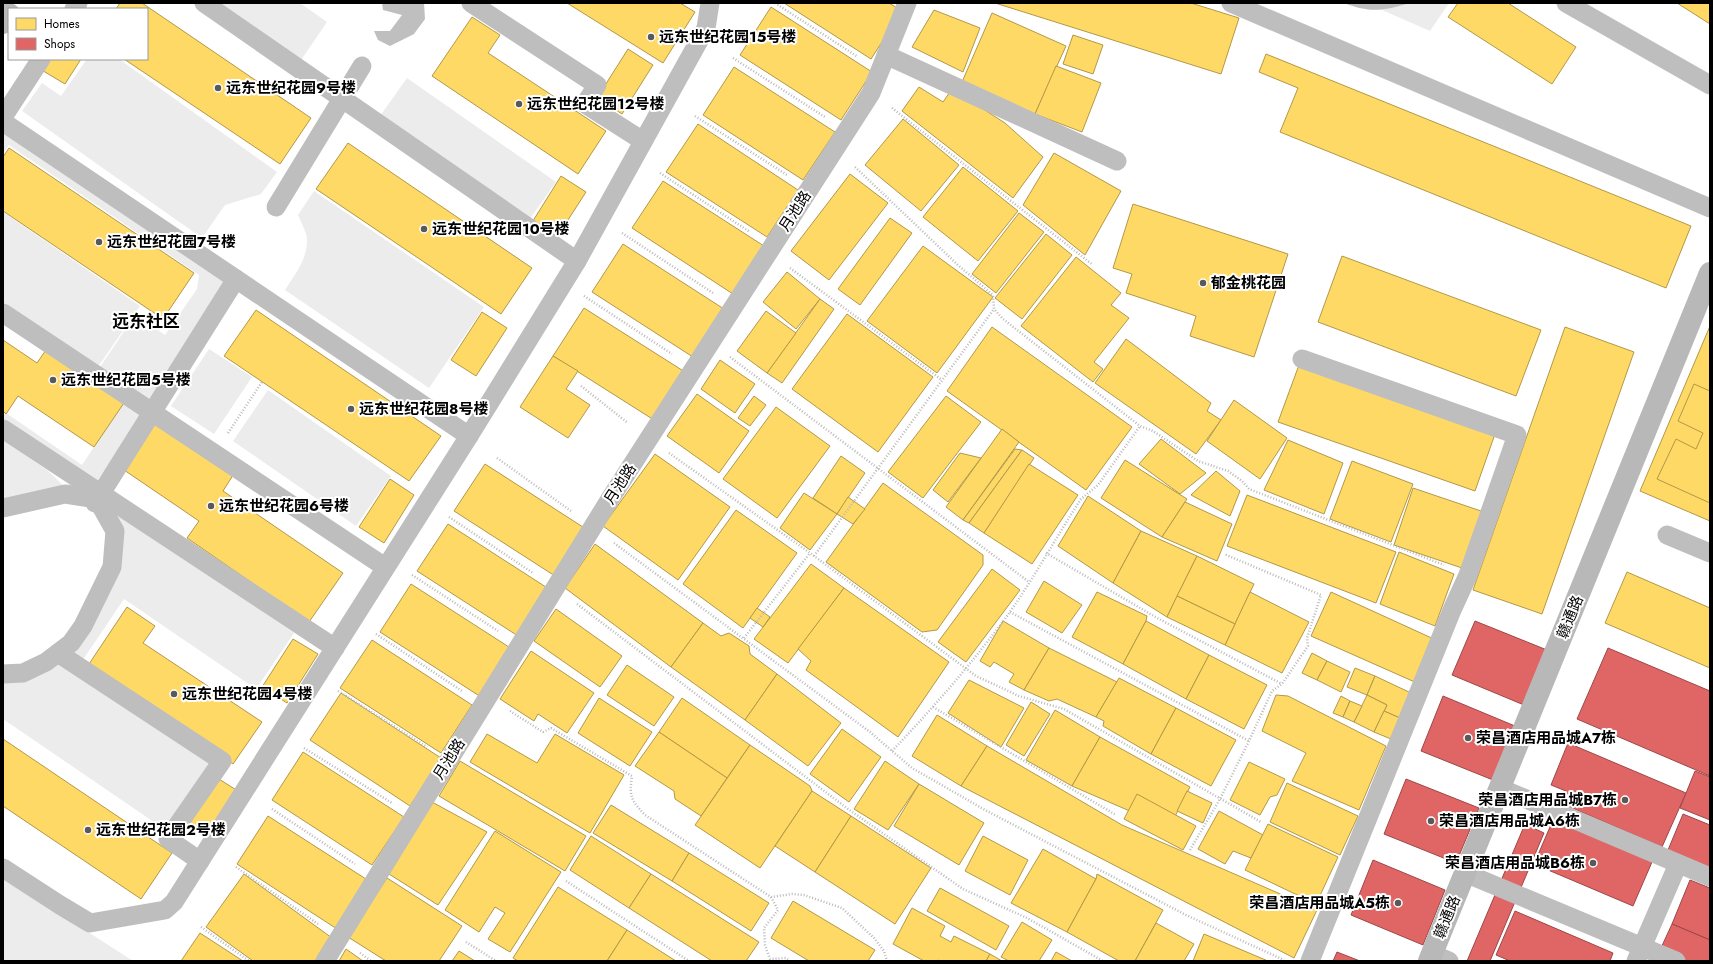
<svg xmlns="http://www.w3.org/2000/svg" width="1713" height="964" viewBox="0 0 1713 964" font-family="Jost,'Noto Sans SC',sans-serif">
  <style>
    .green { fill: #ececec }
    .water { fill: #bfbfbf }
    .homes { fill: #ffd966; stroke: #b29847 }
    .shops { fill: #e06666; stroke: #9d4747 }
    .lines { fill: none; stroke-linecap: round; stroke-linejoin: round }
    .path { stroke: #b9b9b9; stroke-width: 2.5; stroke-dasharray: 1 2; stroke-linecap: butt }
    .lane { stroke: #bebebe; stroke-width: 19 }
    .secondary { stroke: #b8b8b8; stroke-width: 22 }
    .poi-dot { fill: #595959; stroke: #fff; stroke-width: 1.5 }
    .labels { text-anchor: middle; stroke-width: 4; stroke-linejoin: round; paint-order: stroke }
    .poi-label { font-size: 15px; font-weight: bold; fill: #000; stroke: #fff; text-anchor: start }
    .street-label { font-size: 15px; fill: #000; stroke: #fff }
    .quarter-label { font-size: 17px; font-weight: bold; fill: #000; stroke: #fff }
  </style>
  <rect width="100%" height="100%" fill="#fff"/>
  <!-- green -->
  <g class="green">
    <polygon points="212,3 300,3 327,22 299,63"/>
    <polygon points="1366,3 1449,3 1430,31"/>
    <polygon points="87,59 119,59 277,172 261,194 225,205 202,238 22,111 42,83 61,96"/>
    <polygon points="407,78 556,182 529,220 380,116"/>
    <polygon points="3,125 233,281 93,487 3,427 3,411 82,465 129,395 96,373 135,315 165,335 197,289 199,275 9,145 3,153"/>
    <path d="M314,191L484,307L429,388L285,290C295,274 308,259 307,238C306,231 301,222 298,215Z"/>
    <polygon points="3,212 140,306 95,371 3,308"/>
    <polygon points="209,349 252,377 214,434 171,406"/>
    <polygon points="268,390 391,476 356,526 233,441"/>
    <polygon points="3,440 47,470 67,489 3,499"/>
    <polygon points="118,513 294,633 256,689 124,599 76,670 216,760 167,831 3,719 3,681 55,667 118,564"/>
    <polygon points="3,877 133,961 3,961"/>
  </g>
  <!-- water -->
  <g class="water">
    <polygon points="382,3 424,3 425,19 414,34 390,46 378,40 374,31 390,31 402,15 383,10"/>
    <path d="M1344,3H1410C1383,11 1370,13 1344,3Z"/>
  </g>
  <!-- homes -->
  <g class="homes">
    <polygon points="120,3 142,3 311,118 280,164 124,59 147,59 147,9 116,9"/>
    <polygon points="567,3 680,3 695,12 663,63"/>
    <polygon points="784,3 889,3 902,11 871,59"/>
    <polygon points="995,3 1191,3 1239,18 1221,74"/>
    <polygon points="1458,3 1508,3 1576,47 1552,84 1448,17"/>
    <polygon points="1677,3 1710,3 1710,24"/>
    <polygon points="771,7 872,72 841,120 740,55"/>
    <polygon points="934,10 980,28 963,72 912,47"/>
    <polygon points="992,13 1066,46 1035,114 962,82"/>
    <polygon points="472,17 500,35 488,53 606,131 578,174 432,76"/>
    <polygon points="1073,35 1103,45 1093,74 1063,64"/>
    <polygon points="628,49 653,65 622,114 597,98"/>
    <polygon points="1266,54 1691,226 1666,288 1280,132 1298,88 1259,72"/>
    <polygon points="46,59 81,59 65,84 40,69"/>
    <polygon points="1056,66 1101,83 1082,132 1035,114"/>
    <polygon points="734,67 835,132 803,180 703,115"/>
    <polygon points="919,87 943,102 952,89 1005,123 1043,157 1013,198 902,111"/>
    <polygon points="903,119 959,165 921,211 865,165"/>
    <polygon points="698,124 798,190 767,237 666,172"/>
    <polygon points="348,143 532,268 501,314 316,189"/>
    <polygon points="9,148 194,273 163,319 3,211 3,157"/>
    <polygon points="1054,153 1121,191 1085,255 1023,205"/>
    <polygon points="963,167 1018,211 978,261 923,217"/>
    <polygon points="850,174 888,203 829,280 791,251"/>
    <polygon points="561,176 586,192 555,240 531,224"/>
    <polygon points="663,181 764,246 733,294 632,228"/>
    <polygon points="1133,204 1288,254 1254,357 1190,336 1196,316 1126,293 1132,274 1113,268"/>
    <polygon points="1019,213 1044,232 996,293 972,274"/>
    <polygon points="890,218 912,233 860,305 838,289"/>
    <polygon points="1046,234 1072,255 1022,319 995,298"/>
    <polygon points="623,244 724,309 693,357 592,292"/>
    <polygon points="923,246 993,297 937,373 867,321"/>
    <polygon points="1342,256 1541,330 1516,396 1318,322"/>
    <polygon points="1076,257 1121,293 1111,305 1129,318 1094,362 1103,369 1093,382 1021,326"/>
    <polygon points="787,272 820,299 796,329 763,302"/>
    <polygon points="820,299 834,309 782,383 767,373"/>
    <polygon points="584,308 685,372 654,420 553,356"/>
    <polygon points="256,310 441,436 409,481 224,356"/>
    <polygon points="766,311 796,333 767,373 737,351"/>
    <polygon points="482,312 507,328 476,376 451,360"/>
    <polygon points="847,314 933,377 878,452 792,389"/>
    <polygon points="1710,326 1710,521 1640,491"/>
    <polygon points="992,327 1132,427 1086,490 947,391"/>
    <polygon points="1565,327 1634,352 1542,614 1473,590"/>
    <polygon points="1126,339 1211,403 1207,411 1221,420 1196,454 1095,383"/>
    <polygon points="3,340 37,363 50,344 128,397 94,447 18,396 6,414 3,411"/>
    <polygon points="553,356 578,371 566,389 590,405 568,438 520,407"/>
    <polygon points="720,360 755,384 735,413 701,389"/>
    <polygon points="1299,365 1495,434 1475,491 1278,422"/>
    <polygon points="1694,384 1710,391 1710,503 1657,479 1676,439 1696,449 1703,433 1678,421"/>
    <polygon points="697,394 749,431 719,473 667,436"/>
    <polygon points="754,396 766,405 750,426 738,418"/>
    <polygon points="946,396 981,422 923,498 888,472"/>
    <polygon points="1234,400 1287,438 1260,479 1207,441"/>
    <polygon points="776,407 830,446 777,518 723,479"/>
    <polygon points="158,419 235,472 223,491 343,573 309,622 187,538 199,521 124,470"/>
    <polygon points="1002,429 1019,442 963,520 946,507"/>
    <polygon points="1161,439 1206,473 1180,494 1139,464"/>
    <polygon points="1288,440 1343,463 1324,514 1264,490"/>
    <polygon points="1015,449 1022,450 969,523 963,520"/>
    <polygon points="1022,450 1034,458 984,533 969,523"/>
    <polygon points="960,453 981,458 948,502 933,490"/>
    <polygon points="655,454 730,507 678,580 603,526"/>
    <polygon points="841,456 865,473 837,514 813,498"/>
    <polygon points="1125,460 1187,499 1162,537 1101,498"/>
    <polygon points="1352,461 1413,484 1391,542 1330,519"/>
    <polygon points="485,464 586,529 555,576 454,511"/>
    <polygon points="1029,464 1078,495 1032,564 984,533"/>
    <polygon points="1216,471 1240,491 1230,516 1191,495"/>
    <polygon points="390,479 414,495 384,543 359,527"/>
    <polygon points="883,483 983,555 983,565 937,630 922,632 826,562"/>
    <polygon points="1413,488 1484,512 1465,569 1394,545"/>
    <polygon points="804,493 837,514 810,550 780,528"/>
    <polygon points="1247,495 1396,552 1376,603 1227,546"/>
    <polygon points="1088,496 1141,531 1113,583 1058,546"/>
    <polygon points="848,497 865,509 853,524 837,514"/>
    <polygon points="1185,502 1232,524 1217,561 1162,537"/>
    <polygon points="736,510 797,553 743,628 683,584"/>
    <polygon points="448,524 549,589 518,636 417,571"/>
    <polygon points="1141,531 1197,556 1167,617 1113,583"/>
    <polygon points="595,544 703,623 671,667 565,588"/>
    <polygon points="1399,552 1454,574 1435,626 1380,604"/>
    <polygon points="1197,556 1254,584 1235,624 1177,596"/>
    <polygon points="811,564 844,588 788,663 754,639"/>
    <polygon points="992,569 1020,590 966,662 938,642"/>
    <polygon points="1627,572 1710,608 1710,668 1605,623"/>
    <polygon points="1044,581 1082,605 1062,633 1026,612"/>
    <polygon points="411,584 512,649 481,697 380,632"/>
    <polygon points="844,588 949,662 898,737 806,670 811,661 798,649"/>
    <polygon points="1097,592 1147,616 1146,621 1123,664 1072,637"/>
    <polygon points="1250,592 1309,622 1282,673 1225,645"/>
    <polygon points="1331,592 1436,640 1417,683 1311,636"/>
    <polygon points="1177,596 1235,624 1225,645 1167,617"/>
    <polygon points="127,607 155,626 143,643 262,722 233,764 87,667"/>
    <polygon points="757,608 770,617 763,627 750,618"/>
    <polygon points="556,609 622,656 600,687 534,641"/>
    <polygon points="1003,621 1049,648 1024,690 1009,682 1014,674 994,662 990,667 980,661"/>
    <polygon points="1146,621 1209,655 1186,699 1123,664"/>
    <polygon points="703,623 721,636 729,633 749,646 750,654 777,674 745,720 671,667"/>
    <polygon points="293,639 318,654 287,703 262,687"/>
    <polygon points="372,640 472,705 441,753 340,688"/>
    <polygon points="1049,648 1117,682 1096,717 1057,699 1049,701 1024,690"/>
    <polygon points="531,651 594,693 567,733 538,714 534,721 500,699"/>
    <polygon points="1312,653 1327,661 1317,680 1302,673"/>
    <polygon points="1209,655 1267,685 1244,729 1186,699"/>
    <polygon points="1327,661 1350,672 1341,692 1317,680"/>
    <polygon points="627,665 674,697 654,726 607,695"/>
    <polygon points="1355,668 1375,676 1367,695 1347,687"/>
    <polygon points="777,674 841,723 808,766 745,720"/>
    <polygon points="1375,676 1411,693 1400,718 1384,711 1387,705 1367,695"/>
    <polygon points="1119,678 1176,708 1151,754 1103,726 1104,721 1096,717"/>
    <polygon points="969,680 1024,708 1001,747 948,713"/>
    <polygon points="341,693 441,758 410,806 310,740"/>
    <polygon points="1276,695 1288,696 1386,746 1359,810 1292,781 1306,753 1262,731"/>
    <polygon points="1367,695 1387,705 1374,732 1354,722"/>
    <polygon points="1341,696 1350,701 1343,717 1333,713"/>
    <polygon points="599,698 652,732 630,766 578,733"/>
    <polygon points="682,698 750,745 727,778 659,732"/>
    <polygon points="1350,701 1362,706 1354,722 1343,717"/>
    <polygon points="1031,702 1050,714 1024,756 1006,745"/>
    <polygon points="1176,708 1236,740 1211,786 1151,754"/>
    <polygon points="1055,710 1100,737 1072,786 1026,760"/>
    <polygon points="1384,711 1400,718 1391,739 1374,732"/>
    <polygon points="937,715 987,746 961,786 912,756"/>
    <polygon points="842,729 881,757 849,802 810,774"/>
    <polygon points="659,732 727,778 701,816 675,799 674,791 635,766"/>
    <polygon points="487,734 537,763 555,734 624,775 590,833 470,762"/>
    <polygon points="1100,737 1190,787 1169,828 1072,786"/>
    <polygon points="3,739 172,853 141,899 3,806"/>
    <polygon points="750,745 810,786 812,791 760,868 695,825"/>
    <polygon points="987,746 1122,825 1317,910 1294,958 961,786"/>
    <polygon points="303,752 404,817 372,865 272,800"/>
    <polygon points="460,761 586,836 565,871 439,796"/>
    <polygon points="885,761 919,784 888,830 854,809"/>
    <polygon points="1249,762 1285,779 1277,795 1270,797 1260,815 1230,800"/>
    <polygon points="214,776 238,791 208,839 183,824"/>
    <polygon points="1287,783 1358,816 1340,855 1270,822"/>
    <polygon points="919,784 984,823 959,865 894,826"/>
    <polygon points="812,791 851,816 815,872 775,846"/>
    <polygon points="1187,791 1212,803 1203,823 1177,811"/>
    <polygon points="1137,794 1196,826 1183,850 1124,819"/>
    <polygon points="432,802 487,832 438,905 389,874"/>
    <polygon points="611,805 689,853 672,881 593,833"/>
    <polygon points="1219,811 1263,835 1251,858 1233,851 1225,864 1198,849"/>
    <polygon points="268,816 369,881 337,929 237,864"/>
    <polygon points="851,816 931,868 895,924 815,872"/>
    <polygon points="1268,824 1338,857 1316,904 1245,870"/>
    <polygon points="495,831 561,872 510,952 488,939 505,913 495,907 479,932 445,910"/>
    <polygon points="591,836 651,874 629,908 570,870"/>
    <polygon points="983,836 1028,860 1010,895 965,871"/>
    <polygon points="1043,849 1096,879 1067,932 1011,903"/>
    <polygon points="689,853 769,903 751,931 672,881"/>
    <polygon points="244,874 332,938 315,961 253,961 206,927"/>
    <polygon points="651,874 759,942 746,961 712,961 629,908"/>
    <polygon points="1097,874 1163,910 1135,961 1119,961 1067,932 1096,879"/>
    <polygon points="387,878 462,926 439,961 386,961 348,937"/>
    <polygon points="558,887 627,930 607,961 518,961 513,958"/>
    <polygon points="940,888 1009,926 996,950 927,911"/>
    <polygon points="793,901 875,950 868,961 809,961 771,938"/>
    <polygon points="912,908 945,926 940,936 951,942 954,936 990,954 986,961 940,961 938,960 937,961 924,961 893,944"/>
    <polygon points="1022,922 1052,940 1039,961 1009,961 1001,957"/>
    <polygon points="1156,923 1194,944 1184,961 1135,961"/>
    <polygon points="627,930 676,961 607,961"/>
    <polygon points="200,933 243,961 181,961"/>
    <polygon points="1204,934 1268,961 1193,961"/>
    <polygon points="346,949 363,961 339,961"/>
    <polygon points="459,951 475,961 452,961"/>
    <polygon points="1056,952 1072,961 1051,961"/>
    <polygon points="990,954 1002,961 986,961"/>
  </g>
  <!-- shops -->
  <g class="shops">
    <polygon points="1475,621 1547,650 1524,705 1452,675"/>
    <polygon points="1608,648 1710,691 1710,776 1577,719"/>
    <polygon points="1443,696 1515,726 1493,780 1421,751"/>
    <polygon points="1568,743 1686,793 1662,847 1570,807 1566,791 1551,785"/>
    <polygon points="1695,771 1710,777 1710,820 1680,808"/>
    <polygon points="1406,779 1479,808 1456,863 1384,834"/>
    <polygon points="1683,814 1710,825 1710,868 1668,850"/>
    <polygon points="1553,820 1652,862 1633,906 1534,864"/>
    <polygon points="1525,824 1544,833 1490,961 1467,961"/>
    <polygon points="1373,860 1445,890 1423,945 1351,915"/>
    <polygon points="1690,880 1710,888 1710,940 1672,924"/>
    <polygon points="1515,911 1613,953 1610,961 1510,961 1496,955"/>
    <polygon points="1672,924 1710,940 1710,961 1655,961"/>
    <polygon points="1337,952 1360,961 1333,961"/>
  </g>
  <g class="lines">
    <!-- path -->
    <g class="path">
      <polyline points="775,3 858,57"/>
      <polyline points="733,58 825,117"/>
      <polyline points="892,108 1093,265"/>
      <polyline points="695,116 787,175"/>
      <polyline points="855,167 959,266 993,295 994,309 1003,319 1140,426 1153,431 1198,461 1228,471 1242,481 1249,489 1444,565"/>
      <polyline points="660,173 750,232"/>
      <polyline points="622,233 713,293"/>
      <polyline points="790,268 942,380"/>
      <polyline points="584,296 672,354"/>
      <polyline points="730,357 1029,582"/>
      <polyline points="581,386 628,423"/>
      <polyline points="228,433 262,382"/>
      <polyline points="669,453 810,553 976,676 1019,696 1064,709 1261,822"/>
      <polyline points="497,458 571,511"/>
      <polyline points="449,517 533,573"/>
      <polyline points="614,543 870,732 912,768 985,810 1186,915 1284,960"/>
      <polyline points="1046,553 1159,619 1282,684"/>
      <polyline points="814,556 994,309"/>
      <polyline points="412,575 498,631"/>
      <polyline points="577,604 848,809 963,889 1027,918 1103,961"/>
      <polyline points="1010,612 1249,741"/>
      <polyline points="376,634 462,691"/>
      <polyline points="744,638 810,553"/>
      <polyline points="338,691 427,747"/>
      <polyline points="933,707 1116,815"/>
      <path d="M510,711L543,732L551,728L632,776C629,797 631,800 645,815L771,897L792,894L804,895L842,908L874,938L884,951L887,961"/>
      <polyline points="304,748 392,803"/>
      <path d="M892,751C934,707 974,661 1010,612C1035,576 1057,536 1081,499L1098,485L1140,426"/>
      <polyline points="272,809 355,864"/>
      <polyline points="1190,850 1220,799 1249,741 1272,691 1282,684 1308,646 1307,638 1321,595 1224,554"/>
      <polyline points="236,867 318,924"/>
      <polyline points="566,881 689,961"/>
      <polyline points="771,897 778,910 764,928 765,945 770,959 786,958 790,961"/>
      <polyline points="201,927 249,961"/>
      <polyline points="466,942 496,961"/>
      <polyline points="360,953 371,961"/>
    </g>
    <!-- lane -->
    <g class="lane">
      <polyline points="204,3 577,261"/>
      <polyline points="471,3 597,85 585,104 643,141"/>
      <polyline points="1231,3 1710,208"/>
      <polyline points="1566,3 1710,85"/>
      <polyline points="74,9 78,3"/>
      <polyline points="886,55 1117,161"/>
      <polyline points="3,117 41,59"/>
      <polyline points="3,122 469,436"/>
      <polyline points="276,207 362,66"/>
      <polyline points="3,313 385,567"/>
      <polyline points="1302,359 1517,435 1468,575 1452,610 1310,961"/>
      <polyline points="3,429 335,648"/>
      <polyline points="95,503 236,279"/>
      <polyline points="3,508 65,494 97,499 115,531 112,567 83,626 71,643 46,662 23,673 3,674"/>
      <polyline points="1667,535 1710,553"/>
      <polyline points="58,653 222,761 168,839 200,861"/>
      <polyline points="1500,788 1710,877"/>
      <polyline points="3,868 60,905 90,923 165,910 174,902 469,436 577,261 706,28 710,3"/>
      <polyline points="1465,873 1676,961"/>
      <polyline points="1432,954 1449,961"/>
      <polyline points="325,961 610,499 871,93 907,3"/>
      <polyline points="1636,961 1678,864"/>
    </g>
    <!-- secondary -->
    <g class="secondary">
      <polyline points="3,23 9,14"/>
      <polyline points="1429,961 1710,273"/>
    </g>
  </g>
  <!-- markers -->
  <g class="poi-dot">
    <circle cx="651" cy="37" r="4"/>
    <circle cx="218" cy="88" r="4"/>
    <circle cx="519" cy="104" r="4"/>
    <circle cx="424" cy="229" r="4"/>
    <circle cx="99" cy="242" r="4"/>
    <circle cx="1203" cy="283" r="4"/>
    <circle cx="53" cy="380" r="4"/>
    <circle cx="351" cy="409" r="4"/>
    <circle cx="211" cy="506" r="4"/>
    <circle cx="174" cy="694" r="4"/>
    <circle cx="1468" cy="738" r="4"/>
    <circle cx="1625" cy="800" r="4"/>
    <circle cx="1431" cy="821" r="4"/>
    <circle cx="88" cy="830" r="4"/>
    <circle cx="1593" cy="863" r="4"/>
    <circle cx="1398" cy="903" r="4"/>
  </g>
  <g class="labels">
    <!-- poi labels -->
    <g class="poi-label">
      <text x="659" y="42">远东世纪花园15号楼</text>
      <text x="226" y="93">远东世纪花园9号楼</text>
      <text x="527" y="109">远东世纪花园12号楼</text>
      <text x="432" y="234">远东世纪花园10号楼</text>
      <text x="107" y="247">远东世纪花园7号楼</text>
      <text x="1211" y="288">郁金桃花园</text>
      <text x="61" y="385">远东世纪花园5号楼</text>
      <text x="359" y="414">远东世纪花园8号楼</text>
      <text x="219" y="511">远东世纪花园6号楼</text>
      <text x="182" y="699">远东世纪花园4号楼</text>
      <text x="1476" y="743">荣昌酒店用品城A7栋</text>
      <text x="1617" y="805" text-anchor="end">荣昌酒店用品城B7栋</text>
      <text x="1439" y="826">荣昌酒店用品城A6栋</text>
      <text x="96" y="835">远东世纪花园2号楼</text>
      <text x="1585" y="868" text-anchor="end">荣昌酒店用品城B6栋</text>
      <text x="1390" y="908" text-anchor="end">荣昌酒店用品城A5栋</text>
    </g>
    <!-- street labels -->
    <g class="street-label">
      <text transform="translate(795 211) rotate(-57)" y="5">月池路</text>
      <text transform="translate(620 484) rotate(-57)" y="5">月池路</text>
      <text transform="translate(1570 617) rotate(-68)" y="5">赣通路</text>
      <text transform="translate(449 759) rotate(-58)" y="5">月池路</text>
      <text transform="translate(1447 917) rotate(-68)" y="5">赣通路</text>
    </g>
    <!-- quarter labels -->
    <g class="quarter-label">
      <text x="146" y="327">远东社区</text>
    </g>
  </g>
  <!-- border -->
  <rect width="1713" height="964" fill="none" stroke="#000000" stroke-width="8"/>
  <!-- legend -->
  <rect x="8" y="8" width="140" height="52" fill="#ffffff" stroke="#999999"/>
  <rect x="16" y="18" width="20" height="12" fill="#ffd966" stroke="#999999"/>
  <text x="44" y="28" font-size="12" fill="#000000">Homes</text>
  <rect x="16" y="38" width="20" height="12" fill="#e06666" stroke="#999999"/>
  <text x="44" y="48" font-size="12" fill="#000000">Shops</text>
</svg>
